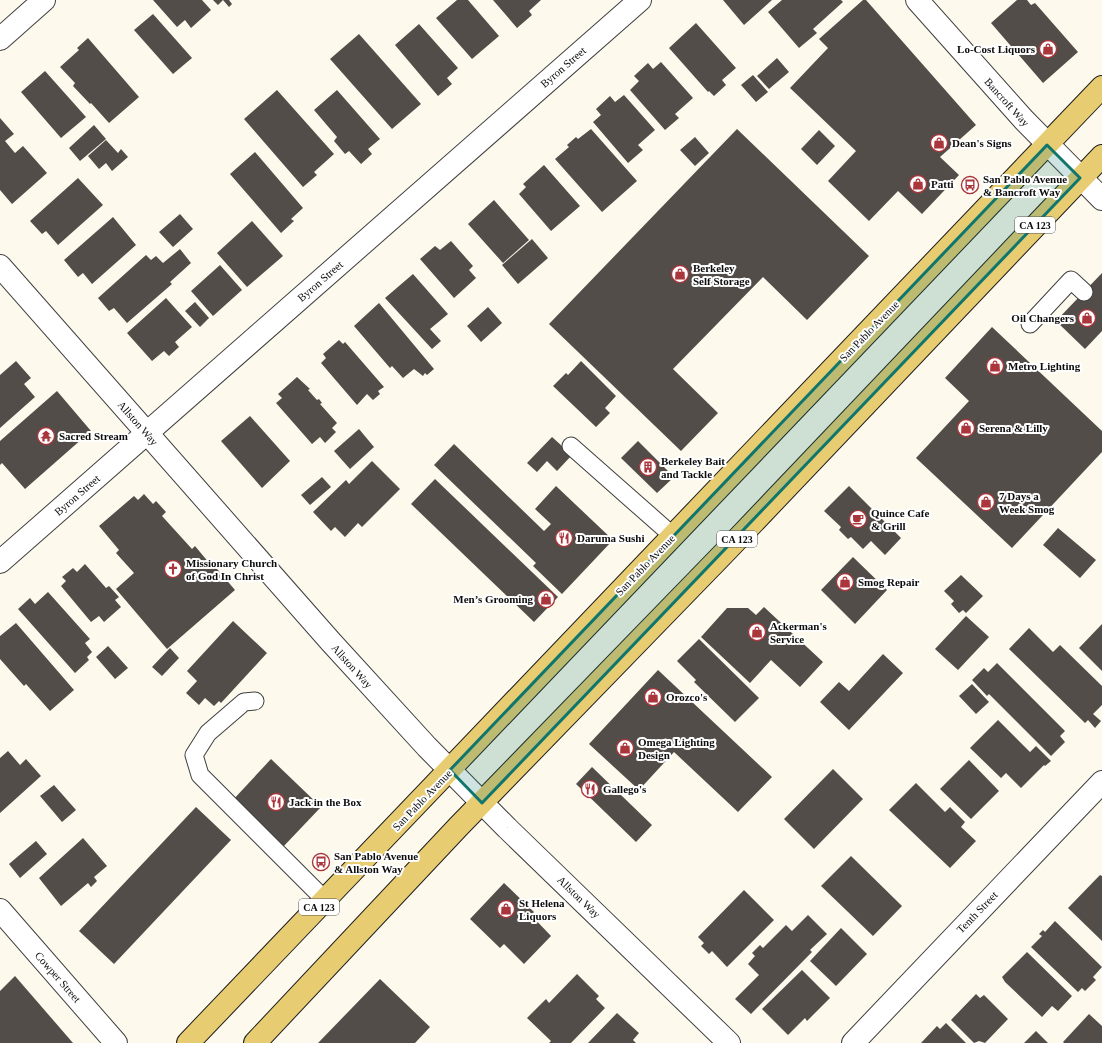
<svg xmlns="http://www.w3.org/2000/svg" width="1102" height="1043" viewBox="0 0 1102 1043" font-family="Georgia,serif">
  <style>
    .building { fill: #534d49 }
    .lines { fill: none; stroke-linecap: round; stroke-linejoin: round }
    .lane-casing { stroke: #3f3f3f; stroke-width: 19 }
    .street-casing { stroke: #3f3f3f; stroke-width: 24 }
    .primary-casing { stroke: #1d1d1d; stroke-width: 24 }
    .lane { stroke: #fff; stroke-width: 17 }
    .street { stroke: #fff; stroke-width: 22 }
    .primary { stroke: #e8cc72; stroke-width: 22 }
    .marked { fill: #0f766e; fill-opacity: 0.2; stroke: #0f766e; stroke-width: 3; stroke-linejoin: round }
    .labels { text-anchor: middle; stroke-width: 4; stroke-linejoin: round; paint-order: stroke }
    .shield { fill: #fff; stroke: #555; stroke-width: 1 }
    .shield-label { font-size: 10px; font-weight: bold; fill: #0c0c0c }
    .poi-label { font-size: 11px; font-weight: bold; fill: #0c0c0c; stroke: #fff; text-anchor: start }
    .street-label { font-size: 11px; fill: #0c0c0c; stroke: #fff }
  </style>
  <rect width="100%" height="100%" fill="#fdfaed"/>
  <!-- building -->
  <g class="building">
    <polygon points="153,0 202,0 211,10 191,28 185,20 177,27"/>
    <polygon points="213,0 229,0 232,4 229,7 223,0 218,5"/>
    <polygon points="457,0 468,0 499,36 472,59 436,18"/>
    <polygon points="493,0 541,0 529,11 532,15 517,28"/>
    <polygon points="723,0 772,0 744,25"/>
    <polygon points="782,0 841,0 843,2 813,29 817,33 799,48 768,12"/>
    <polygon points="863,0 866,0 976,125 940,157 959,175 922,214 898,191 869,221 828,181 856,151 790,88 828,48 819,39"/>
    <polygon points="1017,0 1027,0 1031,5 1035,3 1078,52 1043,83 991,23"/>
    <polygon points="153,14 192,58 173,74 134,30"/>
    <polygon points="696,23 736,68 722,80 726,85 714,96 709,91 708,92 669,48"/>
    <polygon points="419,24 458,68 447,78 452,84 438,96 395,45"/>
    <polygon points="359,34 421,104 392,129 330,59"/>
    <polygon points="88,38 139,97 109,123 91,103 90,104 73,86 75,83 60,67 79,50 77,48"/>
    <polygon points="777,58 789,72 769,89 757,76"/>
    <polygon points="661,62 693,98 675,114 679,118 665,130 630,90 639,81 634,76 648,63 653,69"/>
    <polygon points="45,71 86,117 61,138 21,92"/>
    <polygon points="753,75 768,92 756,102 741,85"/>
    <polygon points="277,90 334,154 314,172 317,175 303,187 244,119"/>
    <polygon points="337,90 380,139 368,149 372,154 361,164 349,151 345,154 334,141 337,137 314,110"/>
    <polygon points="624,95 655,130 638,145 643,150 628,163 593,122 601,115 596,109 610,96 615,102"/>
    <polygon points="0,118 14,134 5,141 15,153 23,146 47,173 12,204 0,190"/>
    <polygon points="94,125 106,139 80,161 69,148"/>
    <polygon points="591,129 637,181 602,212 555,159 569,147 567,145 576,137 578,139"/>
    <polygon points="737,129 869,256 807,320 763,277 673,369 718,413 681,451 549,324"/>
    <polygon points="819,130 835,146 817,165 801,149"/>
    <polygon points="695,137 709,153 695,166 680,150"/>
    <polygon points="106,140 118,153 121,149 128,157 112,171 106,163 99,169 88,156"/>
    <polygon points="255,152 303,208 291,219 294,221 281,233 230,174"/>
    <polygon points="544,165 580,206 551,231 519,194 526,187 523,184"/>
    <polygon points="78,178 103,205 58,245 46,231 42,234 30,221"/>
    <polygon points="494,200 529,240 503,263 468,224"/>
    <polygon points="180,214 193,229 173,247 159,232"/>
    <polygon points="113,217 136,245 92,284 83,273 78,277 64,260"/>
    <polygon points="252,221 283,256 247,287 217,253"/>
    <polygon points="532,239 548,258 518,284 502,265"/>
    <polygon points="451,241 473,266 469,270 476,278 454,298 420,259 435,246 440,250"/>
    <polygon points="180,249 191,263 170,282 172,284 127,323 114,308 109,311 98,298 146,255 151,260 156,256 163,263"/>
    <polygon points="220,265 242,290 213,316 191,291"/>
    <polygon points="1102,273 1102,331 1085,349 1056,321"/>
    <polygon points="413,274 448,314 430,329 441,341 432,349 385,298"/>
    <polygon points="166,298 192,327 175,342 179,347 169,356 164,351 152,361 127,333"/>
    <polygon points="195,302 209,318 200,327 185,311"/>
    <polygon points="379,303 434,369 427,375 425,373 423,376 414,369 403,378 392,366 390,368 354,326"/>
    <polygon points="488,307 502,323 481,342 467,326"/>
    <polygon points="992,327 1102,431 1102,452 1012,548 916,458 969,401 945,378"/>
    <polygon points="339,340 343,344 345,342 384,387 378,391 380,394 373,400 367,394 357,405 321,363 326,358 323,354"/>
    <polygon points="16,361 31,378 24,384 35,397 0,428 0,375"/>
    <polygon points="581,361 616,396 605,408 610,413 596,427 553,386 566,373 568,375"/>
    <polygon points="297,377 310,389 308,390 317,400 319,399 322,403 320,404 337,423 332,428 336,432 325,443 320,437 312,444 276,403 282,398 278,394"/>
    <polygon points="57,391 91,431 25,489 2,463 0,465 0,441"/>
    <polygon points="250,416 290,461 262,488 221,441"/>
    <polygon points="359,429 374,447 350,469 334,451"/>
    <polygon points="552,437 572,455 557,471 547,461 537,472 527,463"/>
    <polygon points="638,441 674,477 657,493 621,458"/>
    <polygon points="454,444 544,531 551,524 535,509 556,486 613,540 562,594 533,566 536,563 434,465"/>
    <polygon points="372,461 400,489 362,527 358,523 345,537 335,527 331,531 313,512 346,480 349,484"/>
    <polygon points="322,477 331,487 310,505 301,495"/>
    <polygon points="435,479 558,597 534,622 411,504"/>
    <polygon points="849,486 901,538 885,555 871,541 863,549 851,537 848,539 839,530 841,527 824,511"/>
    <polygon points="144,494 153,504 156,501 166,512 162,516 192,549 195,546 210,564 212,563 235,590 167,649 116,589 134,573 116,553 119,550 99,526 134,496 138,500"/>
    <polygon points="1058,528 1096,560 1080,578 1043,545"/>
    <polygon points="853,557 887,590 855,624 821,590"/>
    <polygon points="85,564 106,588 109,586 119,597 115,600 121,607 104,622 99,616 91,622 61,586 66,581 62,577 73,568 77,572"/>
    <polygon points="961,575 983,596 966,613 963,610 959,613 951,604 954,601 944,591"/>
    <polygon points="48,592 90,639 85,643 92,652 87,657 89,660 75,673 18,609 30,598 35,604"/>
    <polygon points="764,607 823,662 800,687 771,660 750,683 701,637 727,608 748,608 756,615"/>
    <polygon points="966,616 989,637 958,670 935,649"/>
    <polygon points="233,621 267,653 221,703 219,701 214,706 205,698 199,705 186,693 197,681 187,671"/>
    <polygon points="16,623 74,690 50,711 26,684 24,686 0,659 0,636"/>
    <polygon points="1102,624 1102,671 1079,648"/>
    <polygon points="1029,628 1053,652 1060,645 1102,686 1102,705 1093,714 1101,721 1095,728 1088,720 1085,723 1009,649"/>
    <polygon points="699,639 759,698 735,722 694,682 696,680 677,661"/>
    <polygon points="108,646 128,668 115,679 96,657"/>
    <polygon points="170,648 179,658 162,676 152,667"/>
    <polygon points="883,654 903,673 849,730 820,702 839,682 849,691"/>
    <polygon points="997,663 1065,731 1060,736 1065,742 1051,756 989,694 987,696 972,680 984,668 988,672"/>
    <polygon points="658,670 772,777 738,812 674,752 639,790 589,744"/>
    <polygon points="972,684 989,702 976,714 959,696"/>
    <polygon points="998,720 1030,752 1036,746 1051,761 1045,766 1044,765 1021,788 1006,773 1001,778 970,748"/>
    <polygon points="8,751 20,765 26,759 41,776 0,813 0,758"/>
    <polygon points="271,759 321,807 282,848 232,801"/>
    <polygon points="969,760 999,791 971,819 940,789"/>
    <polygon points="592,767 652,825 636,842 576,784"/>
    <polygon points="833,769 863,799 814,849 784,819"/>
    <polygon points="916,783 945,812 950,807 965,822 961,827 976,841 950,868 889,810"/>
    <polygon points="54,785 76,810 62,822 40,796"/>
    <polygon points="196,807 231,840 114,964 79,931"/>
    <polygon points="83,838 107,866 94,877 97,881 91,887 88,883 61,906 39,878"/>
    <polygon points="36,841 47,854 20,878 9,864"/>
    <polygon points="851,856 902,906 873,936 821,886"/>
    <polygon points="1100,875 1102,876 1102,941 1068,908"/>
    <polygon points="504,883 534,912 531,915 551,936 524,964 504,944 500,948 470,919"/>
    <polygon points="744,890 774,920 727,967 712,951 709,954 701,946 704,943 698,937"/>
    <polygon points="808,915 827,934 810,950 812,952 751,1014 735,999 759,975 748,964 755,956 752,953 760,945 763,948 786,925 792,931"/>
    <polygon points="1055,921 1102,967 1093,977 1096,980 1085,991 1082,988 1078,992 1031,947 1042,936 1039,934 1043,930 1045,932"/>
    <polygon points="841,928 867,954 836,986 810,961"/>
    <polygon points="1027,952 1072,996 1058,1011 1052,1006 1042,1017 1005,982 1002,977"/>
    <polygon points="802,970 830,998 807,1021 805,1018 788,1035 762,1009"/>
    <polygon points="577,974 599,996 596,999 605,1008 571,1043 549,1043 551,1041 527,1018 546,999 549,1003"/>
    <polygon points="15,976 73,1043 0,1043 0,991"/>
    <polygon points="380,979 430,1027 415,1043 318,1043"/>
    <polygon points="976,994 980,998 984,995 1008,1019 985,1043 979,1041 974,1043 951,1020"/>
    <polygon points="617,1013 639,1033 633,1040 636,1043 588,1043"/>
    <polygon points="1089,1014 1102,1026 1102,1043 1064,1043 1063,1042"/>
    <polygon points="946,1023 966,1043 921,1043 937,1026 940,1029"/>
    <polygon points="1036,1031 1048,1043 1024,1043"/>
  </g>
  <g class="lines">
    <!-- lane casing -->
    <g class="lane-casing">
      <g id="lane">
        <polyline points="1030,324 1071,280 1084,292"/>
        <polyline points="571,446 673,536"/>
        <polyline points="255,701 244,702 208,733 194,755 200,775 325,900"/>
      </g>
    </g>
    <!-- street casing -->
    <g class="street-casing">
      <g id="street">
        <polyline points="917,0 1024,120 1102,199"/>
        <polyline points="0,39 44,0"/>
        <polyline points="0,266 331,642 427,747 507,828 729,1043"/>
        <polyline points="0,562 640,0"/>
        <polyline points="0,910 116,1043"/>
        <polyline points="853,1043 1102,782"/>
      </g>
    </g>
    <!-- primary casing -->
    <g class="primary-casing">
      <g id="primary">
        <polyline points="188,1043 1102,87"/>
        <polyline points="255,1043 458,827 728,549 1102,156"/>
      </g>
    </g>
    <!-- lane -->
    <use href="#lane" class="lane"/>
    <!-- street -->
    <use href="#street" class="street"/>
    <!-- primary -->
    <use href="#primary" class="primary"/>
  </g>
  <!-- marked area -->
  <path class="marked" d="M1047,145L1080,178L482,803L450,770Z"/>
  <!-- icons -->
  <defs>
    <g id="shop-ring" transform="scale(0.9)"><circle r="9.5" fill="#fff" stroke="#aa353a" stroke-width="1.5"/><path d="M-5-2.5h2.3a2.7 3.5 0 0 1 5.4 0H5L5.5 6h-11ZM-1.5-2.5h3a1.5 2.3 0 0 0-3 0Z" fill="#aa353a"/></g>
    <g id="bus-ring" transform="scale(0.9)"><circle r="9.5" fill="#fff" stroke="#aa353a" stroke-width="1.5"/><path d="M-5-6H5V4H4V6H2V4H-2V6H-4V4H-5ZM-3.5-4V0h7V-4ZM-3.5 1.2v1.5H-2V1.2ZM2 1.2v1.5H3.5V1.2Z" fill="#aa353a"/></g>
    <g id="temple-ring" transform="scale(0.9)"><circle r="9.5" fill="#fff" stroke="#aa353a" stroke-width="1.5"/><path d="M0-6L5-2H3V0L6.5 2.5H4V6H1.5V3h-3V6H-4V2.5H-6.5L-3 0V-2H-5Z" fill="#aa353a"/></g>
    <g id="building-ring" transform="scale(0.9)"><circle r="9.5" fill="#fff" stroke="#aa353a" stroke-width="1.5"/><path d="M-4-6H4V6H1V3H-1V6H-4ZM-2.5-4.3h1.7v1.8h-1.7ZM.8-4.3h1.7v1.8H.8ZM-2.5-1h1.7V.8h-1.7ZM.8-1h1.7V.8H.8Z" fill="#aa353a"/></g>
    <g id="cafe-ring" transform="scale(0.9)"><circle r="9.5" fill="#fff" stroke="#aa353a" stroke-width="1.5"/><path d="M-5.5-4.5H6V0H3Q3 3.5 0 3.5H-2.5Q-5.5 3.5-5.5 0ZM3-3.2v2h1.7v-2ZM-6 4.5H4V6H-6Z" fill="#aa353a"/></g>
    <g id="restaurant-ring" transform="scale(0.9)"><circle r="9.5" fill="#fff" stroke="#aa353a" stroke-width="1.5"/><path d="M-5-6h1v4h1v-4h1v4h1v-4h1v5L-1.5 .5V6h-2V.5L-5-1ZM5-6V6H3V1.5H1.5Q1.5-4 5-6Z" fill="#aa353a"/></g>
    <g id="church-ring" transform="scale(0.9)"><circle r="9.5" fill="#fff" stroke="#aa353a" stroke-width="1.5"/><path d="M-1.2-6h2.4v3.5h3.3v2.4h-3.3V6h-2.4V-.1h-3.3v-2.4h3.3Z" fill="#aa353a"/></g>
  </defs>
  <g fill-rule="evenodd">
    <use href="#shop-ring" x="1048" y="49"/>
    <use href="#shop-ring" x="939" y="143"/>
    <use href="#shop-ring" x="918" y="184"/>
    <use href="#bus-ring" x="970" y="185"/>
    <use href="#shop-ring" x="680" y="274"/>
    <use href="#shop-ring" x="1087" y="318"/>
    <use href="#shop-ring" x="995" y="366"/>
    <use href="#shop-ring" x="966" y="428"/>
    <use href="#temple-ring" x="46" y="436"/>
    <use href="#building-ring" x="648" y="467"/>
    <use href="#shop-ring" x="986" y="502"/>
    <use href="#cafe-ring" x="858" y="519"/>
    <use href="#restaurant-ring" x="564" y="538"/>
    <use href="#church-ring" x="173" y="569"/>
    <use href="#shop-ring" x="845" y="582"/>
    <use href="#shop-ring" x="546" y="599"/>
    <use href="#shop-ring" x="757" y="632"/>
    <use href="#shop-ring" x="653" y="697"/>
    <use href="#shop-ring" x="625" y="748"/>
    <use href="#restaurant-ring" x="590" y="789"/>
    <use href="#restaurant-ring" x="276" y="802"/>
    <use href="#bus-ring" x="321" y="862"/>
    <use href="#shop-ring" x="506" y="909"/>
  </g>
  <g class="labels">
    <!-- shield labels -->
    <g class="shield">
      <rect x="1015" y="217" width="40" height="16" rx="3"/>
      <rect x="717" y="531" width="40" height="16" rx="3"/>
      <rect x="299" y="899" width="40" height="16" rx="3"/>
    </g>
    <g class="shield-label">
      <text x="1035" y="229">CA 123</text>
      <text x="737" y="543">CA 123</text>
      <text x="319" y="911">CA 123</text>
    </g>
    <!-- poi labels -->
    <g class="poi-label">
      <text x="1035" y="53" text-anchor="end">Lo-Cost Liquors</text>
      <text x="952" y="147">Dean's Signs</text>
      <text x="983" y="183">San Pablo Avenue<tspan x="983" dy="13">&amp; Bancroft Way</tspan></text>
      <text x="931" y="188">Patti</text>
      <text x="693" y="272">Berkeley<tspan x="693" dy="13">Self Storage</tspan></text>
      <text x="1074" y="322" text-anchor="end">Oil Changers</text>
      <text x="1008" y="370">Metro Lighting</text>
      <text x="979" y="432">Serena &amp; Lilly</text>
      <text x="59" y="440">Sacred Stream</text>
      <text x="661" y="465">Berkeley Bait<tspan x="661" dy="13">and Tackle</tspan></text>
      <text x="999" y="500">7 Days a<tspan x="999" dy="13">Week Smog</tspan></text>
      <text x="871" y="517">Quince Cafe<tspan x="871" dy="13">&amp; Grill</tspan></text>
      <text x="577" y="542">Daruma Sushi</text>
      <text x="186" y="567">Missionary Church<tspan x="186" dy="13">of God In Christ</tspan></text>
      <text x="858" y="586">Smog Repair</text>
      <text x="533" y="603" text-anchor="end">Men’s Grooming</text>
      <text x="770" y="630">Ackerman's<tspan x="770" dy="13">Service</tspan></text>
      <text x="666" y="701">Orozco's</text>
      <text x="638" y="746">Omega Lighting<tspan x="638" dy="13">Design</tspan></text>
      <text x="603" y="793">Gallego's</text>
      <text x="289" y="806">Jack in the Box</text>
      <text x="334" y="860">San Pablo Avenue<tspan x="334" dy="13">&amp; Allston Way</tspan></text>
      <text x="519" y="907">St Helena<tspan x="519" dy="13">Liquors</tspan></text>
    </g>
    <!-- street labels -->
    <g class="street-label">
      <text transform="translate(563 67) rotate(-41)" y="4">Byron Street</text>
      <text transform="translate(1007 102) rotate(48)" y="4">Bancroft Way</text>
      <text transform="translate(320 281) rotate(-41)" y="4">Byron Street</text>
      <text transform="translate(869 331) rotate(-46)" y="4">San Pablo Avenue</text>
      <text transform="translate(138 423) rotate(49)" y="4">Allston Way</text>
      <text transform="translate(77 495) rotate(-41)" y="4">Byron Street</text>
      <text transform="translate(645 565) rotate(-46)" y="4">San Pablo Avenue</text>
      <text transform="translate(352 666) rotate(48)" y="4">Allston Way</text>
      <text transform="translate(422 800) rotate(-46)" y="4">San Pablo Avenue</text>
      <text transform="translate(579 897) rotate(44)" y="4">Allston Way</text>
      <text transform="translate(977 912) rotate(-46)" y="4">Tenth Street</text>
      <text transform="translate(58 977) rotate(49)" y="4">Cowper Street</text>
    </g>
  </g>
</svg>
